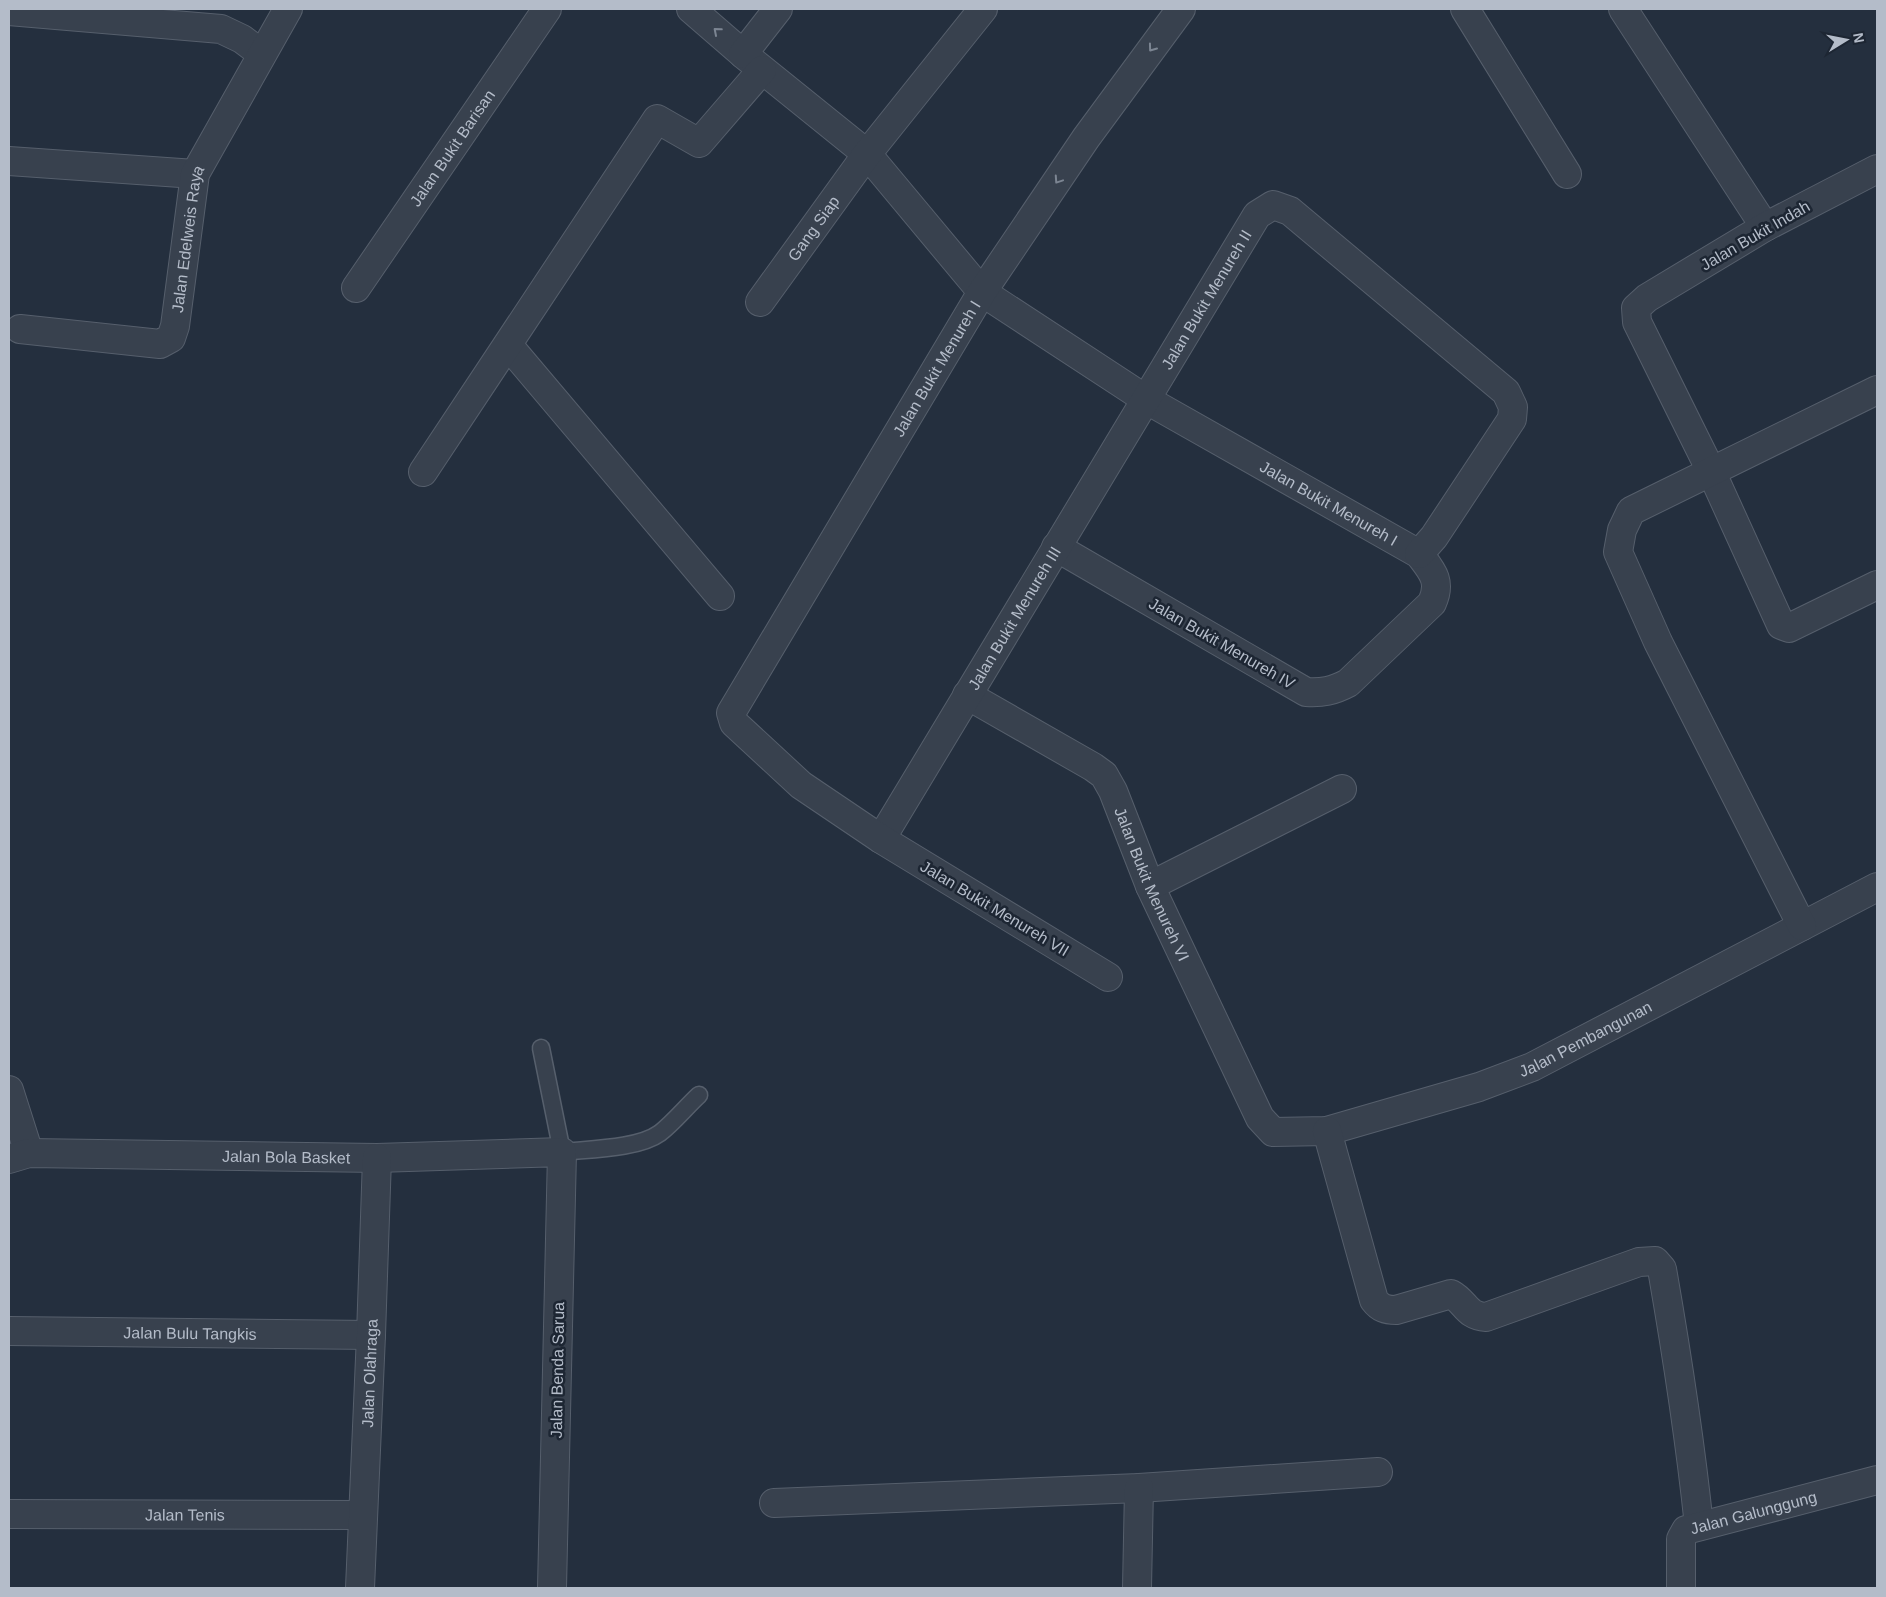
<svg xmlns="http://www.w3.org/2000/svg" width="1886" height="1597" viewBox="0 0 1886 1597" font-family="Arial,sans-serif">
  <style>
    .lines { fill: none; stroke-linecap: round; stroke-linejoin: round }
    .service-casing { stroke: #565f6c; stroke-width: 19 }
    .minor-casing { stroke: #565f6c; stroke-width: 30 }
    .service { stroke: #38414e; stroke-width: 16 }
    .minor { stroke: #38414e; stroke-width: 28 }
    .oneway { stroke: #7c8592 }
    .labels { text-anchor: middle; stroke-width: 5; stroke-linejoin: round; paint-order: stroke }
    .street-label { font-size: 16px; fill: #b4bcc9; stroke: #1d2633 }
  </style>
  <rect width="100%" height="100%" fill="#242f3e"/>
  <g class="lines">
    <!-- service casing -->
    <g class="service-casing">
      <path id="service" d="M541,1048L562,1152C589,1149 638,1149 660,1133C674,1122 686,1107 699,1095"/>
    </g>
    <!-- minor casing -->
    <g class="minor-casing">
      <g id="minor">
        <path id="s1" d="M691,9L743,54L867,154L982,292L1147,400L1419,554C1432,571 1442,581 1432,603L1348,683C1333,691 1322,693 1306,692L1056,547"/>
        <polyline points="1465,9 1567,174"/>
        <polyline points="1623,9 1765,227"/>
        <polyline points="9,11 221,29 242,39 262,54"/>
        <polyline points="743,54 778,9"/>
        <polyline points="9,161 195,174"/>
        <polyline points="1877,169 1765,227 1647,298 1636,308 1637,322 1711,471 1781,625 1789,628 1877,585"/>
        <path id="s2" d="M356,288L547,9"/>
        <path id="s3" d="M760,302L867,154L983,9"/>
        <path id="s4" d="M20,329L160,344L171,338L175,326L195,174L288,9"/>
        <polyline points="508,345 720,596"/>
        <polyline points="423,472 657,119 699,143 762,70"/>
        <path id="s5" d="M967,695L1093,767L1104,775L1113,791L1150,886L1260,1118L1273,1132L1327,1131L1479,1087L1532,1067L1877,887"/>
        <path id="s6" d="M881,839L1257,215L1273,205L1290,211L1506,392L1513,407L1512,419L1434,537L1419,554"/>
        <polyline points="1150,886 1342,789"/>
        <polyline points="1802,926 1658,642 1618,552 1622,530 1631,511 1877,390"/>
        <path id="s7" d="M1108,977L881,839L801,785L734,723L731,713L982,292L1086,138L1181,9"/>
        <polyline points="9,1090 29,1153"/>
        <path d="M1327,1131L1374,1300C1380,1308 1386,1310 1396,1310L1451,1294C1466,1302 1466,1316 1486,1317L1639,1262L1655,1261L1662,1269C1677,1355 1690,1440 1699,1526"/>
        <path id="s8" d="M9,1159L29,1153L377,1158L562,1152L552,1588"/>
        <path id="s9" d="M9,1331L371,1335"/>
        <polyline points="774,1503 1139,1488 1378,1472"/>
        <path id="s10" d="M9,1514L362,1515"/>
        <path id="s11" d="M360,1588L371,1335L377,1158"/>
        <polyline points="1137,1588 1139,1488"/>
        <path id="s12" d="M1681,1588V1539L1686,1530L1877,1480"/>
      </g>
    </g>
    <!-- service -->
    <use href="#service" class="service"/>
    <!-- minor -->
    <use href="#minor" class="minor"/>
  </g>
  <!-- one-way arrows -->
  <defs><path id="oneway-chevron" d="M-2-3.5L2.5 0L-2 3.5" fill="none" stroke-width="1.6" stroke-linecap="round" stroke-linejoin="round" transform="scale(1.25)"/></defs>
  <g class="oneway">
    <use href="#oneway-chevron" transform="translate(717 31) rotate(-139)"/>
    <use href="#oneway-chevron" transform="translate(1152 48) rotate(126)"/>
    <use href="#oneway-chevron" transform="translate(1058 180) rotate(124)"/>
  </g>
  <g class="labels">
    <!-- street labels -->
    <g class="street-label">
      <text dy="6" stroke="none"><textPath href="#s2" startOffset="170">Jalan Bukit Barisan</textPath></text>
      <text dy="6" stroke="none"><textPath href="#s3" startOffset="91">Gang Siap</textPath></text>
      <text transform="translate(1755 235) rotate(-30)" y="6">Jalan Bukit Indah</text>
      <text dy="6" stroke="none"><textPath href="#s4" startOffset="254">Jalan Edelweis Raya</textPath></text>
      <text dy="6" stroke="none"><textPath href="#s6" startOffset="630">Jalan Bukit Menureh II</textPath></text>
      <text dy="6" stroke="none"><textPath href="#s7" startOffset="865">Jalan Bukit Menureh I</textPath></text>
      <text dy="6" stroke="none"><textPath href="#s1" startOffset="814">Jalan Bukit Menureh I</textPath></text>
      <text dy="6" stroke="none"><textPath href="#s6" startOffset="258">Jalan Bukit Menureh III</textPath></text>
      <text transform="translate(1222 643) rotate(30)" y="6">Jalan Bukit Menureh IV</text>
      <text dy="6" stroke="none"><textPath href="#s5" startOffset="278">Jalan Bukit Menureh VI</textPath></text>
      <text transform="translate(995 908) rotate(31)" y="6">Jalan Bukit Menureh VII</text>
      <text dy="6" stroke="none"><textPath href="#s5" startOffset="884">Jalan Pembangunan</textPath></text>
      <text dy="6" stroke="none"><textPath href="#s8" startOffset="278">Jalan Bola Basket</textPath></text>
      <text dy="6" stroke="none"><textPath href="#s9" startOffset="181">Jalan Bulu Tangkis</textPath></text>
      <text transform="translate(557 1370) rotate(-89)" y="6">Jalan Benda Sarua</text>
      <text dy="6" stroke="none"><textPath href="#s11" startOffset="215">Jalan Olahraga</textPath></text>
      <text dy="6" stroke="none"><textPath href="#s12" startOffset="129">Jalan Galunggung</textPath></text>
      <text dy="6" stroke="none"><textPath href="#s10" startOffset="176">Jalan Tenis</textPath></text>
    </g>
  </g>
  <!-- border -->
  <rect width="1886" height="1597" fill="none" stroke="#b4bcc9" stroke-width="20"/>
  <!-- north arrow -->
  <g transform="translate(1846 40) rotate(80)" stroke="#1d2633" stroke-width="4" paint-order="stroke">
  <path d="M0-4L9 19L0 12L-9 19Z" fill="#b4bcc9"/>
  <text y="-8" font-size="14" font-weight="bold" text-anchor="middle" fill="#b4bcc9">N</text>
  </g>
</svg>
